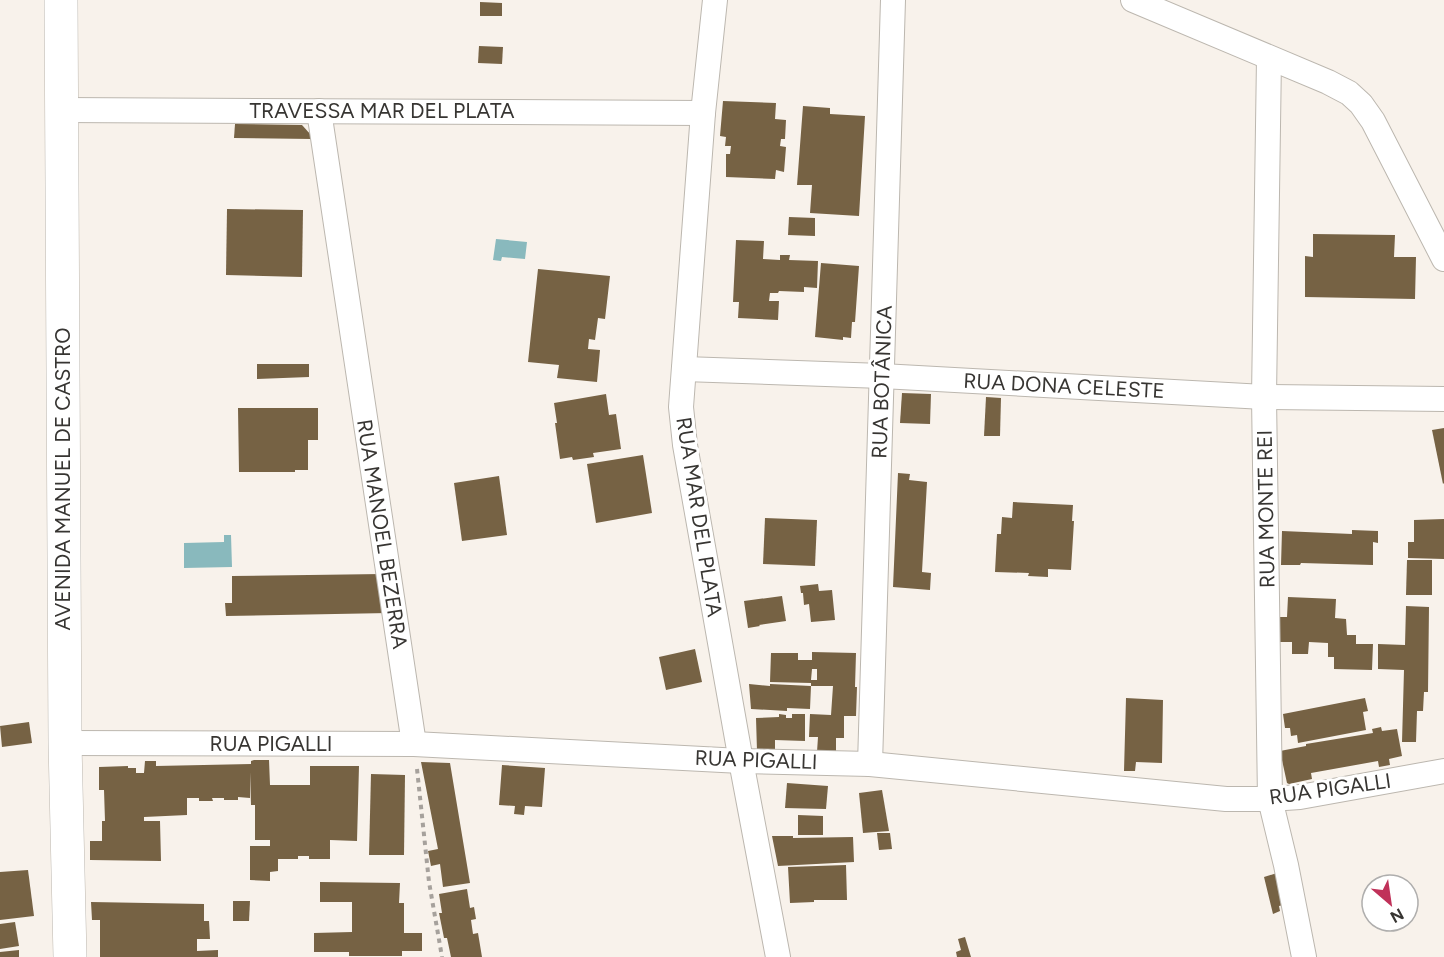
<svg xmlns="http://www.w3.org/2000/svg" width="1444" height="957" viewBox="0 0 1444 957" font-family="Figtree,sans-serif">
  <style>
    .water { fill: #89b9bd }
    .building { fill: #766244; fill-rule: evenodd }
    .lines { fill: none; stroke-linecap: round; stroke-linejoin: round }
    .street-casing { stroke: #bcb7af; stroke-width: 26 }
    .secondary-casing { stroke: #bcb7af; stroke-width: 34 }
    .path { stroke: #a6a19c; stroke-width: 4; stroke-dasharray: 4.5 4.5; stroke-linecap: butt }
    .street { stroke: #fff; stroke-width: 24 }
    .secondary { stroke: #fff; stroke-width: 33 }
    .labels { text-anchor: middle; stroke-width: 6; stroke-linejoin: round; paint-order: stroke }
    .street-label { font-size: 21px; fill: #373532; stroke: #fff }
  </style>
  <rect width="100%" height="100%" fill="#f8f2eb"/>
  <!-- water -->
  <g class="water">
    <polygon points="496,239 527,242 525,259 502,257 501,261 493,260"/>
    <polygon points="224,535 231,535 232,567 184,568 184,543 224,542"/>
  </g>
  <!-- building -->
  <g class="building">
    <polygon points="480,2 502,3 502,16 480,16"/>
    <polygon points="479,46 503,47 502,64 478,63"/>
    <polygon points="723,101 776,103 775,119 786,120 785,139 781,139 780,146 786,147 784,172 776,170 775,179 726,177 726,154 730,154 731,146 725,146 726,137 720,136"/>
    <polygon points="803,106 830,108 830,114 865,116 859,216 810,213 812,185 797,185"/>
    <polygon points="235,124 302,125 311,135 312,139 234,138"/>
    <polygon points="227,209 303,210 302,277 226,275"/>
    <polygon points="789,217 815,218 815,236 788,235"/>
    <polygon points="1313,234 1395,235 1394,257 1416,257 1415,299 1305,297 1305,256 1313,257"/>
    <polygon points="736,240 764,241 763,259 780,260 780,255 790,255 789,260 818,261 817,288 804,287 804,292 779,291 778,293 770,293 769,301 779,301 778,320 738,318 739,302 733,302"/>
    <polygon points="821,263 859,266 855,322 852,322 851,338 843,337 843,340 815,337"/>
    <polygon points="538,269 610,276 605,319 598,318 595,340 589,339 588,349 600,350 597,382 557,378 559,365 528,362"/>
    <polygon points="257,364 309,364 309,377 257,379"/>
    <polygon points="902,393 931,394 930,424 900,423"/>
    <polygon points="606,394 609,415 616,414 621,449 593,453 594,457 573,460 572,457 560,459 555,423 557,423 554,403"/>
    <polygon points="986,397 1001,398 1000,436 984,436"/>
    <polygon points="238,408 318,408 318,440 308,440 308,470 295,470 295,472 239,472"/>
    <polygon points="1444,428 1444,483 1443,484 1432,430"/>
    <polygon points="643,455 652,513 596,523 587,464"/>
    <polygon points="898,473 910,474 909,480 927,482 922,572 931,573 930,590 893,587"/>
    <polygon points="499,476 507,535 462,541 454,483"/>
    <polygon points="1013,502 1073,505 1072,521 1074,521 1071,570 1048,569 1048,577 1028,576 1029,573 995,572 997,534 1001,534 1002,517 1012,518"/>
    <polygon points="765,518 817,520 815,566 763,564"/>
    <polygon points="1444,519 1444,559 1408,558 1408,542 1414,542 1414,520"/>
    <polygon points="1352,530 1378,531 1378,543 1373,542 1373,565 1301,563 1300,565 1281,565 1282,531 1352,534"/>
    <polygon points="1407,560 1432,560 1432,595 1406,595"/>
    <polygon points="382,574 389,613 226,616 225,603 232,603 232,576"/>
    <polygon points="818,584 819,591 832,590 835,620 811,622 809,604 804,605 803,593 801,593 800,586"/>
    <polygon points="782,596 786,621 759,625 760,626 748,628 744,601"/>
    <polygon points="1288,597 1336,599 1335,618 1346,619 1347,635 1356,635 1356,644 1373,644 1372,670 1334,669 1334,657 1328,657 1328,643 1309,642 1308,654 1292,654 1292,642 1280,642 1279,617 1287,617"/>
    <polygon points="1406,606 1429,607 1428,692 1424,692 1423,711 1417,711 1416,742 1402,742 1404,670 1378,669 1378,644 1405,645"/>
    <polygon points="695,649 702,682 666,690 659,657"/>
    <path d="M812,652L856,653L855,687H857L856,716H844V738H836V752H817L818,737H809L810,714L831,715L833,686H811L810,709L787,708V711L751,709L749,684L770,686V684L811,686V683L770,682L771,653H798V660H812ZM812,669H817V680H811Z"/>
    <polygon points="1126,698 1163,700 1162,763 1136,762 1135,771 1124,771"/>
    <polygon points="1365,698 1368,711 1363,712 1366,730 1298,743 1297,735 1291,736 1290,728 1285,728 1283,714"/>
    <polygon points="779,714 786,715 786,718 792,718 792,714 805,714 805,741 775,740 775,752 757,751 756,718 779,717"/>
    <polygon points="29,722 32,743 2,747 0,726"/>
    <polygon points="1381,727 1382,731 1397,729 1402,756 1389,759 1390,765 1379,767 1378,761 1311,773 1312,779 1289,784 1287,783 1280,751 1306,746 1306,744 1373,733 1372,729"/>
    <polygon points="254,760 269,760 270,785 310,785 310,766 359,766 357,841 330,840 330,859 309,859 309,856 298,856 298,859 278,859 278,871 270,872 270,881 250,880 250,846 270,846 270,840 255,840 255,805 251,805 250,772 250,798 238,797 238,800 224,800 224,798 212,798 213,801 199,801 199,798 187,798 187,815 144,817 144,821 160,821 161,861 90,860 90,841 102,841 102,821 105,821 104,790 99,790 99,767 128,766 128,768 136,768 136,773 144,773 145,761 156,761 156,766 251,764 251,761"/>
    <polygon points="421,762 450,763 470,883 443,887 440,864 431,866 428,851 438,849"/>
    <polygon points="502,765 545,768 542,807 525,806 524,815 514,814 515,806 499,805"/>
    <polygon points="371,774 405,775 404,855 369,855"/>
    <polygon points="787,783 828,786 826,809 785,808"/>
    <polygon points="882,790 889,831 863,833 859,793"/>
    <polygon points="798,815 823,816 823,835 798,835"/>
    <polygon points="877,833 890,833 892,849 879,850"/>
    <polygon points="772,836 793,836 793,838 853,837 854,862 778,866"/>
    <polygon points="846,865 847,900 814,900 814,902 790,903 788,867"/>
    <polygon points="28,870 34,916 0,920 0,872"/>
    <polygon points="1280,872 1288,904 1279,906 1280,911 1273,914 1264,877"/>
    <polygon points="320,882 400,883 399,903 404,903 404,933 422,933 422,951 402,951 402,956 349,956 349,952 314,952 314,933 352,932 352,902 320,902"/>
    <polygon points="467,889 470,908 474,907 476,919 471,920 473,934 478,933 482,957 451,957 447,938 444,938 439,913 442,913 439,894"/>
    <polygon points="233,901 250,901 249,921 233,921"/>
    <polygon points="91,902 204,904 204,921 209,921 210,939 197,939 197,951 218,950 218,957 100,957 100,920 92,920"/>
    <polygon points="15,922 19,946 0,949 0,924"/>
    <polygon points="965,937 971,957 957,957 956,952 961,950 958,939"/>
    <polygon points="19,950 19,957 0,957 0,952"/>
  </g>
  <g class="lines">
    <!-- street casing -->
    <g class="street-casing">
      <g id="street">
        <polyline points="715,0 703,113 681,407 685,445 741,761 778,957"/>
        <polyline points="1133,0 1328,82 1349,93 1361,104 1373,121 1444,259"/>
        <polyline points="1269,58 1264,397 1270,799 1286,865 1304,957"/>
        <polyline points="61,110 703,113"/>
        <polyline points="319,111 414,744"/>
        <polyline points="684,369 882,376 1264,397 1444,399"/>
        <polyline points="65,743 414,744 741,761 870,764 1226,799 1270,799 1300,797 1444,771"/>
        <polyline points="870,764 893,0"/>
      </g>
    </g>
    <!-- secondary casing -->
    <g class="secondary-casing">
      <polyline id="secondary" points="61,0 65,743 70,957"/>
    </g>
    <!-- path -->
    <polyline class="path" points="417,769 429,882 442,957"/>
    <!-- street -->
    <use href="#street" class="street"/>
    <!-- secondary -->
    <use href="#secondary" class="secondary"/>
  </g>
  <g class="labels">
    <!-- street labels -->
    <g class="street-label">
      <text x="382" y="118">TRAVESSA MAR DEL PLATA</text>
      <text transform="translate(882 382) rotate(-88)" y="7">RUA BOTÂNICA</text>
      <text transform="translate(1064 386) rotate(3)" y="7">RUA DONA CELESTE</text>
      <text transform="translate(63 479) rotate(-90)" y="7">AVENIDA MANUEL DE CASTRO</text>
      <text transform="translate(1266 509) rotate(-91)" y="7">RUA MONTE REI</text>
      <text transform="translate(699 517) rotate(81)" y="7">RUA MAR DEL PLATA</text>
      <text transform="translate(382 534) rotate(81)" y="7">RUA MANOEL BEZERRA</text>
      <text x="271" y="751">RUA PIGALLI</text>
      <text transform="translate(756 760) rotate(2)" y="7">RUA PIGALLI</text>
      <text transform="translate(1330 789) rotate(-8)" y="7">RUA PIGALLI</text>
    </g>
  </g>
  <!-- north arrow -->
  <g transform="translate(1390 903) rotate(151)"><circle r="28" fill="#ffffff" stroke="#afaead" stroke-width="1.5"/>
  <path d="M0-4.5L10 22L0 15L-10 22Z" fill="#c03159"/>
  <text y="-9" font-size="16" font-weight="bold" text-anchor="middle" fill="#373532">N</text>
  </g>
</svg>
